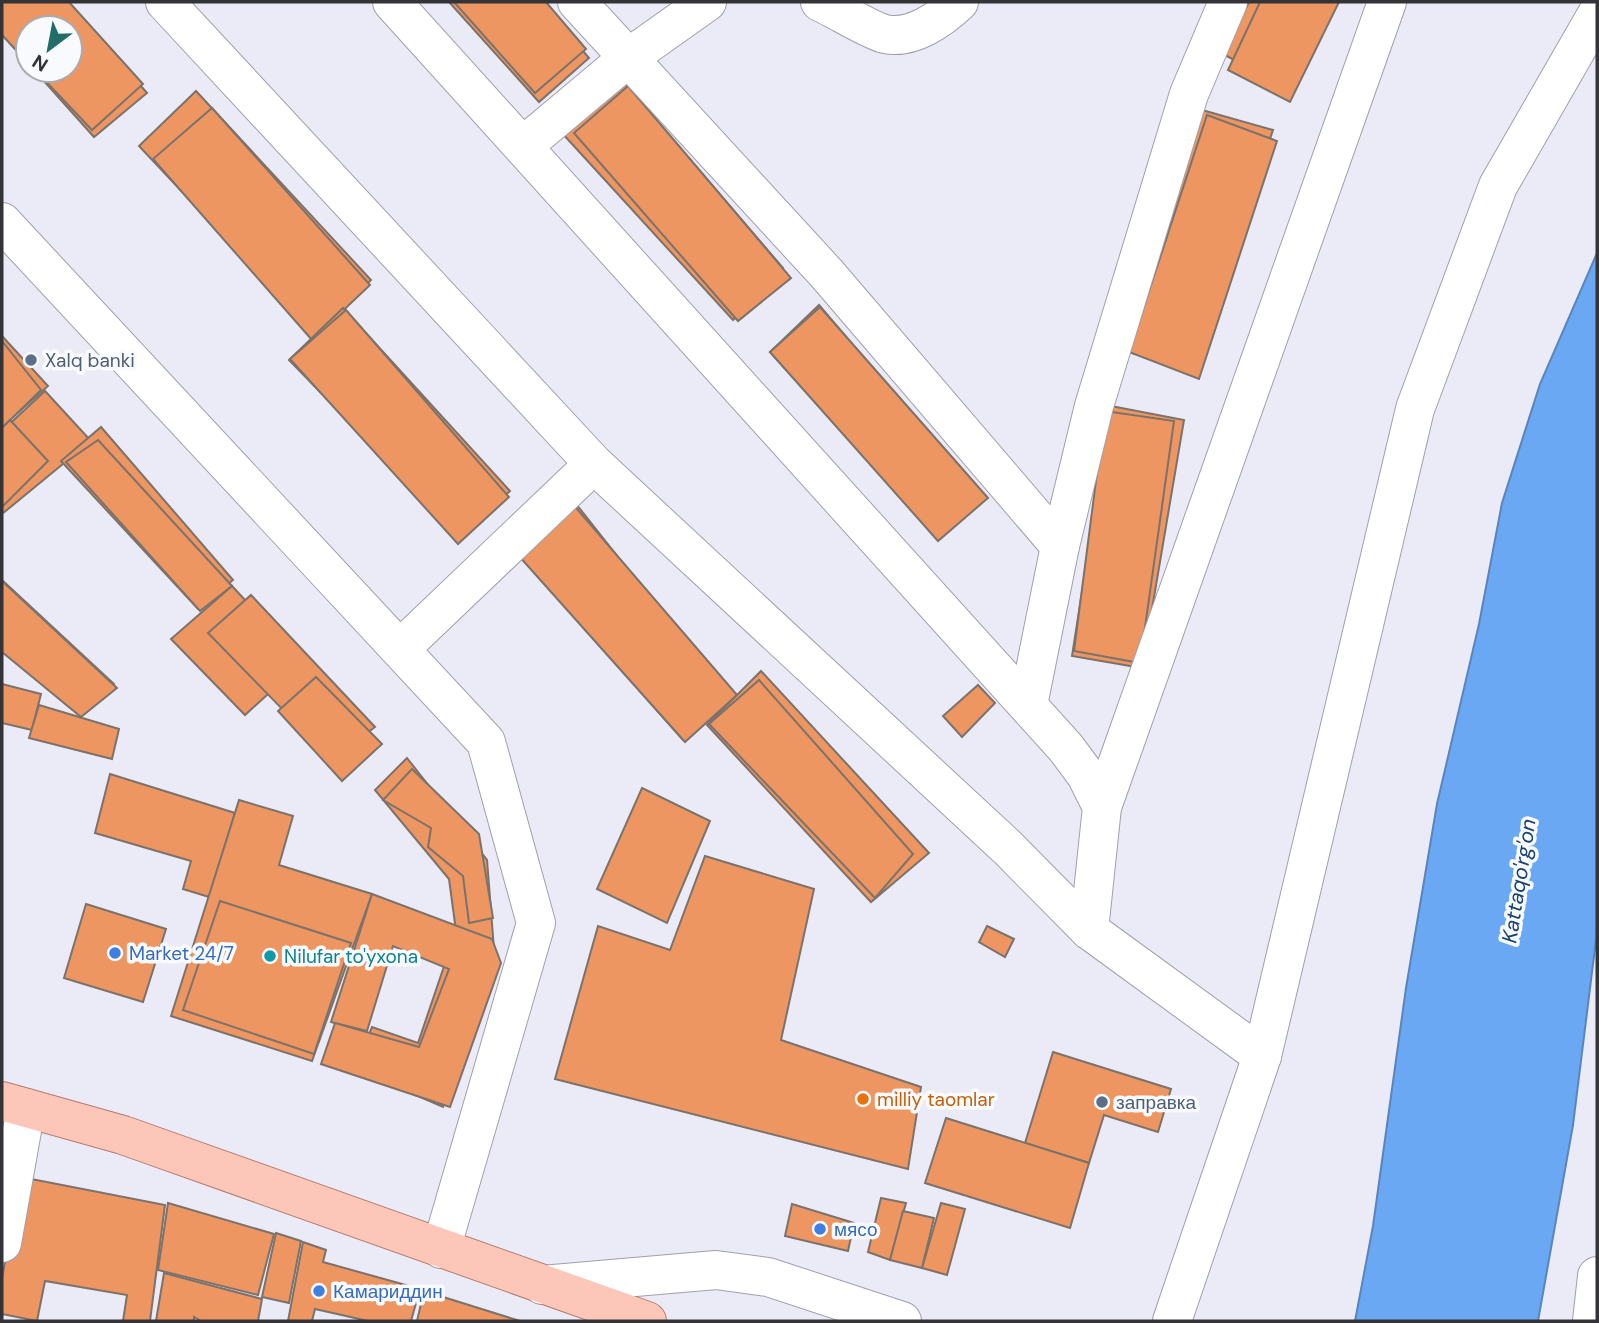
<svg xmlns="http://www.w3.org/2000/svg" width="1599" height="1323" viewBox="0 0 1599 1323" font-family="'DM Sans',sans-serif">
  <style>
    .water { fill: #6ba8f3; stroke: #5a85bb; stroke-width: 2 }
    .building { fill: #ee9661; stroke: #7c726c; stroke-width: 2 }
    .lines { fill: none; stroke-linecap: round; stroke-linejoin: round }
    .minor-casing { stroke: #a0a0ab; stroke-width: 40 }
    .major-casing { stroke: #b47b6d; stroke-width: 40 }
    .minor { stroke: #fff; stroke-width: 38 }
    .major { stroke: #fcc7b8; stroke-width: 38 }
    .service-dot { fill: #5c6f8a; stroke: #f9fafe; stroke-width: 2.5 }
    .shop-dot { fill: #3f7fe0; stroke: #f9fafe; stroke-width: 2.5 }
    .culture-dot { fill: #0f9aa8; stroke: #f9fafe; stroke-width: 2.5 }
    .food-dot { fill: #e8710a; stroke: #f9fafe; stroke-width: 2.5 }
    .labels { text-anchor: middle; stroke-width: 7; stroke-linejoin: round; paint-order: stroke }
    .service-label { font-size: 19px; fill: #4e5e75; stroke: #f9fafe; text-anchor: start }
    .shop-label { font-size: 19px; fill: #366cbe; stroke: #f9fafe; text-anchor: start }
    .culture-label { font-size: 19px; fill: #0d838f; stroke: #f9fafe; text-anchor: start }
    .food-label { font-size: 19px; fill: #c56008; stroke: #f9fafe; text-anchor: start }
    .water-label { font-size: 21px; font-style: italic; fill: #184171; stroke: #f9fafe }
  </style>
  <rect width="100%" height="100%" fill="#ebebf7"/>
  <!-- water -->
  <polygon class="water" points="1597,253 1597,932 1573,1125 1538,1321 1355,1321 1373,1226 1406,988 1437,804 1479,624 1502,503 1540,384"/>
  <!-- building -->
  <g class="building">
    <polygon points="2,2 68,2 147,93 94,137 34,70 70,70 70,28 28,28 28,64 2,34"/>
    <polygon points="2,2 69,2 143,84 92,130 35,70 70,70 70,28 28,28 28,63 2,35"/>
    <polygon points="449,2 541,2 589,58 539,102"/>
    <polygon points="454,2 546,2 586,49 535,93"/>
    <polygon points="1249,2 1328,2 1286,88 1223,54"/>
    <polygon points="1260,2 1339,2 1290,102 1228,70"/>
    <polygon points="623,81 783,268 733,320 562,133"/>
    <polygon points="628,86 791,278 738,321 574,133"/>
    <polygon points="196,91 371,280 316,334 139,146"/>
    <polygon points="212,108 370,285 312,340 153,159"/>
    <polygon points="1202,110 1273,130 1191,372 1120,349"/>
    <polygon points="1207,115 1277,141 1199,379 1129,352"/>
    <polygon points="819,305 979,494 936,536 770,352"/>
    <polygon points="820,307 988,498 938,541 770,352"/>
    <polygon points="343,308 510,491 460,536 289,360"/>
    <polygon points="346,310 509,497 458,544 290,359"/>
    <polygon points="2,336 48,386 2,427"/>
    <polygon points="2,341 41,390 2,428"/>
    <polygon points="45,391 91,441 2,514 2,431"/>
    <polygon points="1111,406 1184,420 1142,668 1072,656"/>
    <polygon points="1105,411 1174,421 1140,663 1074,651"/>
    <polygon points="10,420 48,461 2,507 2,428"/>
    <polygon points="101,427 233,580 198,609 61,461"/>
    <polygon points="98,440 232,586 200,611 66,462"/>
    <polygon points="573,500 733,703 683,740 517,552"/>
    <polygon points="571,502 737,695 685,742 518,555"/>
    <polygon points="2,580 114,684 79,715 2,651"/>
    <polygon points="2,581 117,688 81,717 2,652"/>
    <polygon points="232,586 303,662 245,715 171,639"/>
    <polygon points="251,595 375,727 332,760 208,633"/>
    <polygon points="761,671 929,853 871,902 707,725"/>
    <polygon points="316,677 382,744 342,781 278,711"/>
    <polygon points="759,680 913,854 875,898 709,724"/>
    <polygon points="2,684 41,694 32,730 2,723"/>
    <polygon points="978,685 995,703 962,737 943,716"/>
    <polygon points="39,705 119,729 112,759 29,738"/>
    <polygon points="407,758 487,860 494,949 443,1107 355,1069 372,1027 418,1043 456,931 449,879 375,790"/>
    <polygon points="412,769 479,834 493,918 469,923 463,876 428,847 431,828 383,800"/>
    <polygon points="110,774 235,813 209,897 183,889 191,861 95,833"/>
    <polygon points="642,788 710,821 667,923 597,889"/>
    <polygon points="239,800 293,816 279,865 372,894 312,1061 171,1016"/>
    <polygon points="705,856 814,889 781,1040 921,1087 908,1169 555,1079 598,926 670,950"/>
    <polygon points="372,894 492,939 501,963 450,1107 321,1064 335,1023 419,1047 449,969 393,946 367,1031 331,1022"/>
    <polygon points="220,901 351,943 314,1054 183,1010"/>
    <polygon points="86,904 166,929 143,1002 64,978"/>
    <polygon points="987,926 1014,939 1005,957 979,942"/>
    <polygon points="1053,1052 1171,1089 1158,1132 1104,1115 1089,1163 1025,1143"/>
    <polygon points="946,1118 1089,1163 1070,1228 925,1183"/>
    <polygon points="21,1177 165,1205 150,1321 123,1321 127,1295 45,1281 37,1321 2,1314 2,1278"/>
    <polygon points="881,1198 906,1203 890,1260 868,1252"/>
    <polygon points="168,1203 274,1234 258,1295 158,1270"/>
    <polygon points="941,1203 965,1209 947,1275 922,1268"/>
    <polygon points="792,1204 854,1223 848,1251 785,1236"/>
    <polygon points="903,1211 934,1218 922,1268 890,1260"/>
    <polygon points="276,1233 301,1241 289,1303 262,1297"/>
    <polygon points="303,1242 326,1250 323,1262 420,1289 411,1321 368,1321 315,1309 312,1321 288,1321"/>
    <polygon points="164,1273 262,1299 258,1321 201,1321 194,1317 194,1321 156,1321"/>
    <polygon points="424,1291 520,1321 417,1321"/>
  </g>
  <g class="lines">
    <!-- minor casing -->
    <g class="minor-casing">
      <g id="minor">
        <polyline points="165,2 594,464 1008,848 1089,930 1262,1056"/>
        <polyline points="392,2 1066,748 1086,775 1102,807 1089,930"/>
        <polyline points="577,2 827,274 1060,546"/>
        <path d="M820,2C836,9 871,31 885,34C912,40 941,19 959,2"/>
        <polyline points="523,146 628,58 707,2"/>
        <polyline points="2,222 486,742 536,923 441,1249"/>
        <polyline points="400,649 594,464"/>
        <polyline points="1028,705 1060,546 1094,406 1189,94 1228,2"/>
        <polyline points="1102,807 1387,2"/>
        <polyline points="2,1243 26,1108"/>
        <polyline points="542,1285 716,1270 768,1277 902,1321"/>
        <polyline points="1172,1321 1262,1056 1415,409 1498,186 1597,14"/>
        <polyline points="1592,1321 1597,1276"/>
      </g>
    </g>
    <!-- major casing -->
    <g class="major-casing">
      <polyline id="major" points="2,1101 123,1135 647,1321"/>
    </g>
    <!-- minor -->
    <use href="#minor" class="minor"/>
    <!-- major -->
    <use href="#major" class="major"/>
  </g>
  <!-- markers -->
  <g class="service-dot">
    <circle cx="31" cy="360" r="7"/>
    <circle cx="1102" cy="1102" r="7"/>
  </g>
  <g class="shop-dot">
    <circle cx="115" cy="953" r="7"/>
    <circle cx="820" cy="1229" r="7"/>
    <circle cx="319" cy="1291" r="7"/>
  </g>
  <circle class="culture-dot" cx="270" cy="956" r="7"/>
  <circle class="food-dot" cx="863" cy="1099" r="7"/>
  <g class="labels">
    <!-- service labels -->
    <g class="service-label">
      <text x="45" y="367">Xalq banki</text>
      <text x="1116" y="1109">заправка</text>
    </g>
    <!-- shop labels -->
    <g class="shop-label">
      <text x="129" y="960">Market 24/7</text>
      <text x="834" y="1236">мясо</text>
      <text x="333" y="1298">Камариддин</text>
    </g>
    <!-- culture labels -->
    <g class="culture-label">
      <text x="284" y="963">Nilufar to'yxona</text>
    </g>
    <!-- food labels -->
    <g class="food-label">
      <text x="877" y="1106">milliy taomlar</text>
    </g>
    <!-- water labels -->
    <g class="water-label">
      <text transform="translate(1519 881) rotate(-81)" y="7">Kattaqo'rg'on</text>
    </g>
  </g>
  <!-- border -->
  <rect width="1599" height="1323" fill="none" stroke="#333338" stroke-width="7"/>
  <!-- north arrow -->
  <g transform="translate(49 49) rotate(212)"><circle r="33" fill="#f9fafe" stroke="#aaaaaf" stroke-width="2"/>
  <path d="M0-5L12 26L0 18L-12 26Z" fill="#226d68"/>
  <text y="-10" font-size="19" font-weight="bold" text-anchor="middle" fill="#333338">N</text>
  </g>
</svg>
